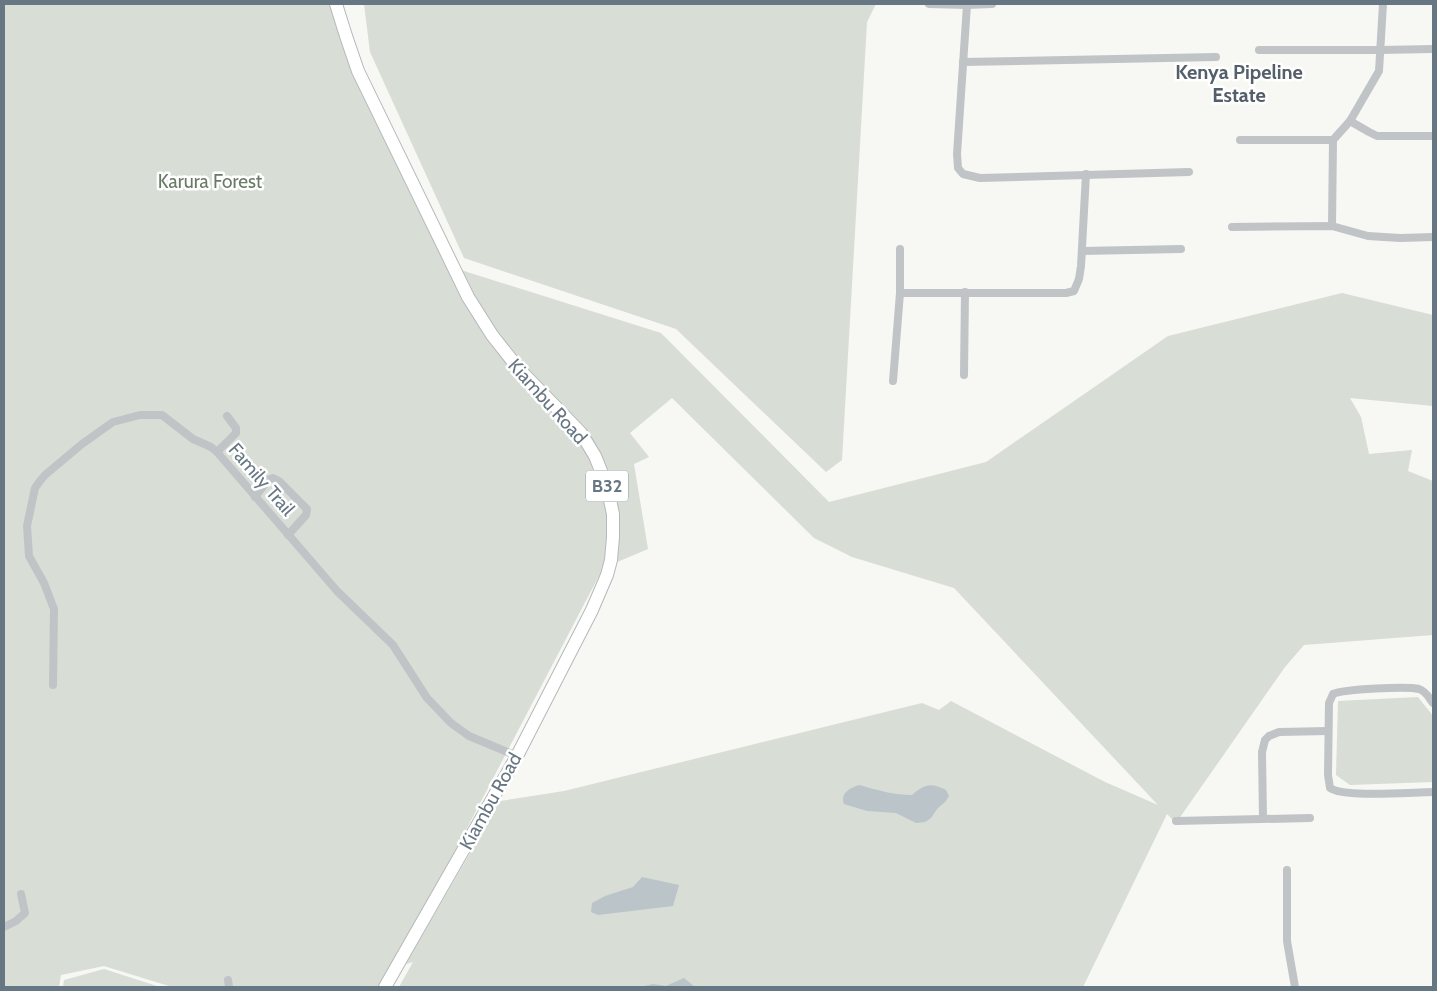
<svg xmlns="http://www.w3.org/2000/svg" width="1437" height="991" viewBox="0 0 1437 991" font-family="Cabin,sans-serif">
  <style>
    .green { fill: #d8ddd5 }
    .water { fill: #bac4c9 }
    .lines { fill: none; stroke-linecap: round; stroke-linejoin: round }
    .trunk-casing { stroke: #b5b8bb; stroke-width: 14 }
    .minor { stroke: #c0c4c7; stroke-width: 8 }
    .trunk { stroke: #fff; stroke-width: 12 }
    .labels { text-anchor: middle; stroke-width: 5; stroke-linejoin: round; paint-order: stroke }
    .shield { fill: #fff; stroke: #959fa8; stroke-width: 1 }
    .shield-label { font-size: 18px; font-weight: bold; fill: #677683 }
    .park-label { font-size: 19px; fill: #697b66; stroke: #fff }
    .street-label { font-size: 19px; fill: #677683; stroke: #fff }
    .neighbourhood-label { font-size: 20px; font-weight: bold; fill: #555f69; stroke: #fff }
  </style>
  <rect width="100%" height="100%" fill="#f7f7f4"/>
  <!-- green -->
  <g class="green">
    <polygon points="4,4 339,4 349,58 445,265 661,333 829,502 986,462 1168,336 1342,293 1433,315 1433,406 1350,398 1361,417 1369,454 1412,450 1408,471 1433,481 1433,635 1304,645 1285,667 1176,823 1167,814 1083,987 399,987 413,962 406,964 500,801 564,791 922,703 939,710 951,701 1105,782 1158,805 954,588 852,557 814,538 672,398 630,433 649,457 634,464 648,549 603,568 384,987 172,987 104,966 61,975 59,987 4,987"/>
    <polygon points="364,4 876,4 867,22 842,460 826,472 676,329 464,258 370,52"/>
    <polygon points="1418,697 1433,716 1433,782 1350,785 1336,775 1338,701"/>
    <polygon points="104,969 160,987 63,987 64,980"/>
  </g>
  <!-- water -->
  <g class="water">
    <path d="M859,785C877,790 894,795 912,795C924,784 931,782 946,790L949,796L945,802L937,809L931,818L925,822L916,823L896,813L867,811L844,804C840,793 850,788 859,785Z"/>
    <polygon points="642,877 679,885 673,906 598,915 591,912 592,903 605,896 633,887"/>
    <polygon points="684,978 695,987 640,987 653,984 666,986"/>
  </g>
  <g class="lines">
    <!-- trunk casing -->
    <g class="trunk-casing">
      <polyline id="trunk" points="336,4 346,36 358,71 468,297 492,335 518,368 581,433 595,456 607,486 613,514 613,537 611,560 607,575 592,610 517,756 385,987"/>
    </g>
    <!-- minor -->
    <g class="minor">
      <polyline points="929,4 967,5 992,4"/>
      <polyline points="967,5 957,154 958,168 963,174 980,178 1189,172"/>
      <polyline points="1259,50 1380,50 1433,49"/>
      <polyline points="963,62 1216,57"/>
      <polyline points="1350,121 1369,132 1377,136 1433,136"/>
      <polyline points="1240,140 1333,140"/>
      <polyline points="1332,226 1333,140 1350,121 1379,71 1383,4"/>
      <polyline points="1232,227 1332,226 1368,236 1400,238 1433,237"/>
      <polyline points="1082,251 1181,249"/>
      <polyline points="900,293 1066,293 1074,291 1079,279 1081,266 1086,174"/>
      <polyline points="964,375 965,292"/>
      <polyline points="893,381 900,293 900,249"/>
      <polyline points="217,452 236,433 236,428 227,416"/>
      <polyline points="255,497 268,480 273,478 279,481 307,509 306,515 288,535"/>
      <polyline points="53,685 54,609 44,583 29,556 27,526 35,488 40,481 45,475 82,444 113,422 140,415 162,415 193,439 211,447 217,452 337,591 393,645 427,698 451,723 469,736 517,756"/>
      <path d="M1433,703C1429,698 1426,691 1419,689C1407,686 1344,689 1333,694L1329,703L1328,775L1330,788C1344,798 1413,792 1433,792"/>
      <polyline points="1263,818 1262,752 1265,740 1269,736 1279,732 1328,731"/>
      <polyline points="1176,821 1310,818"/>
      <polyline points="1287,870 1287,941 1295,987"/>
      <polyline points="4,927 16,921 25,913 21,894"/>
      <polyline points="228,980 229,987"/>
    </g>
    <!-- trunk -->
    <use href="#trunk" class="trunk"/>
  </g>
  <g class="labels">
    <!-- shield labels -->
    <rect class="shield" x="586" y="470.5" width="42" height="31" rx="4"/>
    <g class="shield-label">
      <text x="607" y="492">B32</text>
    </g>
    <!-- park labels -->
    <g class="park-label">
      <text x="210" y="188">Karura Forest</text>
    </g>
    <!-- street labels -->
    <g class="street-label">
      <text transform="translate(548 401) rotate(48)" y="7">Kiambu Road</text>
      <text transform="translate(262 479) rotate(49)" y="7">Family Trail</text>
      <text transform="translate(490 801) rotate(-61)" y="7">Kiambu Road</text>
    </g>
    <!-- neighbourhood labels -->
    <g class="neighbourhood-label">
      <text x="1239" y="79">Kenya Pipeline<tspan x="1239" dy="23">Estate</tspan></text>
    </g>
  </g>
  <!-- border -->
  <rect width="1437" height="991" fill="none" stroke="#677683" stroke-width="10"/>
</svg>
